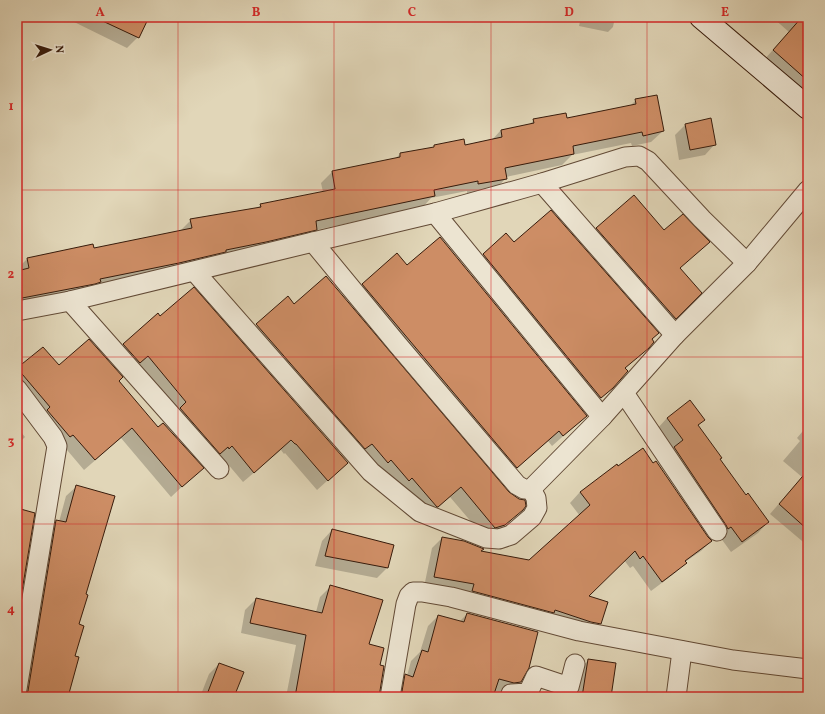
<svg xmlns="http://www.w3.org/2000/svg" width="825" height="714" viewBox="0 0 825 714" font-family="Vollkorn,serif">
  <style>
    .shadow { fill: #0003 }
    .building { fill: #cd8d65; stroke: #371b0b }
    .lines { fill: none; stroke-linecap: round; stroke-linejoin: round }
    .street-casing { stroke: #624a36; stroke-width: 21 }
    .secondary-casing { stroke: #371b0b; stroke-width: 24 }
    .street { stroke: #ece4d1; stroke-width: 19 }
    .secondary { stroke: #ece4d1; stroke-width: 22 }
    .grid { fill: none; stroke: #d62828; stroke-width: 1; stroke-opacity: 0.55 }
    .neatline { fill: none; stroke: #d62828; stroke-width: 1.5 }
    .grid-label { font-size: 13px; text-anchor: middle; font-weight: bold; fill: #d62828 }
  </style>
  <rect width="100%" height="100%" fill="#e1d6b8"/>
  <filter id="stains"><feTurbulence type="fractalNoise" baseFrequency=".005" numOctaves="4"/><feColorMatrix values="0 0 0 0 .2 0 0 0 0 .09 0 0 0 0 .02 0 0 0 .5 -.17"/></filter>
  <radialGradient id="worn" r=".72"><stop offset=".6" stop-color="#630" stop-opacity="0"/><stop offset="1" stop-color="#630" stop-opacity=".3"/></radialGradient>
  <!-- shadow -->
  <g class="shadow">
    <polygon points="64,17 147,17 138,37 127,48"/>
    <polygon points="581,17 615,17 613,27 608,32 579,26"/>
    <polygon points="772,17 808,17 808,104 763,61 789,32"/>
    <polygon points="636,100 663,131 651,142 632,146 631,143 572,155 562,165 506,177 506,178 495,190 467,195 467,191 431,198 423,207 316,230 305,241 17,308 17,269 27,259 93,249 179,232 191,220 256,209 261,205 323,192 321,183 332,172 395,159 400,154 433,148 435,146 465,146 491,141 501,130 529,125 534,120 567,119 629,107"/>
    <polygon points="711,120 715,144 705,155 679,160 675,135 685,125"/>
    <polygon points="597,229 664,232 708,242 679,268 700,293 664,329 586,239"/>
    <polygon points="506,234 514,243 658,333 651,340 648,347 624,369 612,387 590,408 473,265"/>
    <polygon points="397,254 407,266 586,416 552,446 548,441 506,478 352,295"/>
    <polygon points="288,298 294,305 523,509 494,535 485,538 450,497 427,517 398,491 246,336"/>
    <polygon points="158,315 347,463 317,490 285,453 284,454 281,450 243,482 221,456 218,458 113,355"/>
    <polygon points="42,348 59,367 158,428 202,468 171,497 121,438 84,470 17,391 17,370"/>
    <polygon points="667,418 704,420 698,426 719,459 746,497 768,522 758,533 731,552 720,537 657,429"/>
    <polygon points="808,425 808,546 770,514 802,477 783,461 800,441 797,438"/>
    <polygon points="17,427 25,437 17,445"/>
    <polygon points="77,486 85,595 78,625 67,696 69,697 24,697 25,695 19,693 46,531 56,521 59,522 66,496"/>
    <polygon points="580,492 711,541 701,551 685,562 675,573 651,591 633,566 630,568 624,560 587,596 600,623 590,634 424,587 432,548 442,538 480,552 530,561 580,516 570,503"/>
    <polygon points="332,530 388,567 377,578 315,566 322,541"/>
    <polygon points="331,586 368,645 379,666 378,697 286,697 296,645 241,633 245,610 256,599 316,612 320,597"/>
    <polygon points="467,614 520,682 509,693 503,693 494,691 492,697 393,697 395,686 405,675 407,676 411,661 420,652 428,626 438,616 459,622"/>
    <polygon points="589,660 610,697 571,697 578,670"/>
    <polygon points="219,664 233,697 200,697 209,674"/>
  </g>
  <!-- building -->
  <g class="building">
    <polygon points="94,17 149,17 139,38"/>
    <polygon points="802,17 808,17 808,81 773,50"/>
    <polygon points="657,95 664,131 643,136 642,132 573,146 574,154 505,168 507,179 478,184 478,181 434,190 435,196 316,221 317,230 266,242 226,250 226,252 179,263 100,279 101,282 95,284 17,299 17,271 29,268 27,258 93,244 94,248 192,228 190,219 261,207 260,204 335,189 332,171 400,157 400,153 434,147 434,145 464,139 465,145 502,137 501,130 534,123 533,119 566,113 567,118 636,104 635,99"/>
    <polygon points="711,118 716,145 690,150 685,124"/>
    <polygon points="634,195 664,230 683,214 710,242 680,268 702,293 676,319 596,228"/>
    <polygon points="551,210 659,333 652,339 654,342 649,348 625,368 628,371 613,388 601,398 483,254 506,233 514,242"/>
    <polygon points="440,237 587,416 563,436 559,431 517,468 362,284 397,253 407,265"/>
    <polygon points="326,276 509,492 519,499 525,500 526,506 523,510 505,525 495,528 461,487 438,507 437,507 412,478 409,481 391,460 388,463 372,444 365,449 256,324 288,296 294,304"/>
    <polygon points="194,287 348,463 328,481 296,444 295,444 291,440 254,473 232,446 229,449 228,447 220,454 180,408 186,402 148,356 140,363 123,344 158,313 160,316"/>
    <polygon points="89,339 123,377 119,381 158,427 163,423 204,468 182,487 132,428 95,460 73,435 70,437 47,410 50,407 17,368 43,347 59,365"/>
    <polygon points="690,400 705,420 698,425 722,458 720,459 746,495 748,493 769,522 742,542 731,527 728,529 726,525 674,447 683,440 667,418"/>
    <polygon points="643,448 653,463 656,461 708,537 712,541 685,561 687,563 662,582 643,556 640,559 635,551 589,596 608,602 601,624 591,622 555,610 554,613 472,591 474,584 434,577 442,537 464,541 484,549 481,551 529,560 590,505 580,492 617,464 618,466"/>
    <polygon points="808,470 808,530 779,504"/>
    <polygon points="76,485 115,496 86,594 88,595 79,624 84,626 75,656 79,657 68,697 24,697 28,691 56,520 66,522"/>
    <polygon points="17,508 35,513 17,621"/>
    <polygon points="332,529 394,545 388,568 325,556"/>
    <polygon points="330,585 383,600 369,644 384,648 380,665 384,666 379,697 295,697 306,635 250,623 256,598 322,613"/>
    <polygon points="467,613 538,632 529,668 521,682 514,683 499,679 493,697 401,697 405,674 413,677 422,650 428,652 438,615 464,622"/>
    <polygon points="588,659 616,663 611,697 582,697"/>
    <polygon points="219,663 244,672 234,697 206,697"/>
  </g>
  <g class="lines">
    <!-- street casing -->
    <g class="street-casing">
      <g id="street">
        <polyline points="542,183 675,335"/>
        <polyline points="435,213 602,417"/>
        <polyline points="313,242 435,213 542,183 625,157 639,156 648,161 702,219 747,263"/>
        <polyline points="195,272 371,472 420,512 486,538 499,539 511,535 532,517 537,508 536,498 531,489"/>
        <polyline points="70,301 219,469"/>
        <polyline points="17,311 70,301 313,242 398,345 517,485 524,489 531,489 602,417 675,335 747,263 808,190"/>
        <polyline points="17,389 53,437 57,446 17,689"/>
        <polyline points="624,393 717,531"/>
        <polyline points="390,697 406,604 409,596 413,592 422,592 451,597 579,631 733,660 808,669"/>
        <polyline points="510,697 511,694 528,693 536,676 569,687 575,664"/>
        <polyline points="676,697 682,651"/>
      </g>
    </g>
    <!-- secondary casing -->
    <g class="secondary-casing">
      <polyline id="secondary" points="701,17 808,108"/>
    </g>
    <!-- street -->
    <use href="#street" class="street"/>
    <!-- secondary -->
    <use href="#secondary" class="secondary"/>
  </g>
  <!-- grid -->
  <path class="grid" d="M178,17V697M334,17V697M491,17V697M647,17V697M17,190H808M17,357H808M17,524H808"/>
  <!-- margin -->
  <rect width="825" height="714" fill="none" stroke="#e1d6b8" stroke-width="44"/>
  <!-- north arrow -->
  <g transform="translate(50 50) rotate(86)" stroke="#ece4d1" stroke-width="3" paint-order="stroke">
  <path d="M0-3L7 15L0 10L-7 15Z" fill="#371b0b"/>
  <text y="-6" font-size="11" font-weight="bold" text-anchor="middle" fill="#371b0b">N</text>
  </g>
  <rect x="22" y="22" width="781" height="670" class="neatline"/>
  <g class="grid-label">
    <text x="100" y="16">A</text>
    <text x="256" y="16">B</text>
    <text x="412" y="16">C</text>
    <text x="569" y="16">D</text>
    <text x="725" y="16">E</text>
    <text x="11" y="110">1</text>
    <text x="11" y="278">2</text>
    <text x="11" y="445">3</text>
    <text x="11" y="613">4</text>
  </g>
  <rect width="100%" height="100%" filter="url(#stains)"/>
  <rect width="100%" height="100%" fill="url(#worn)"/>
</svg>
